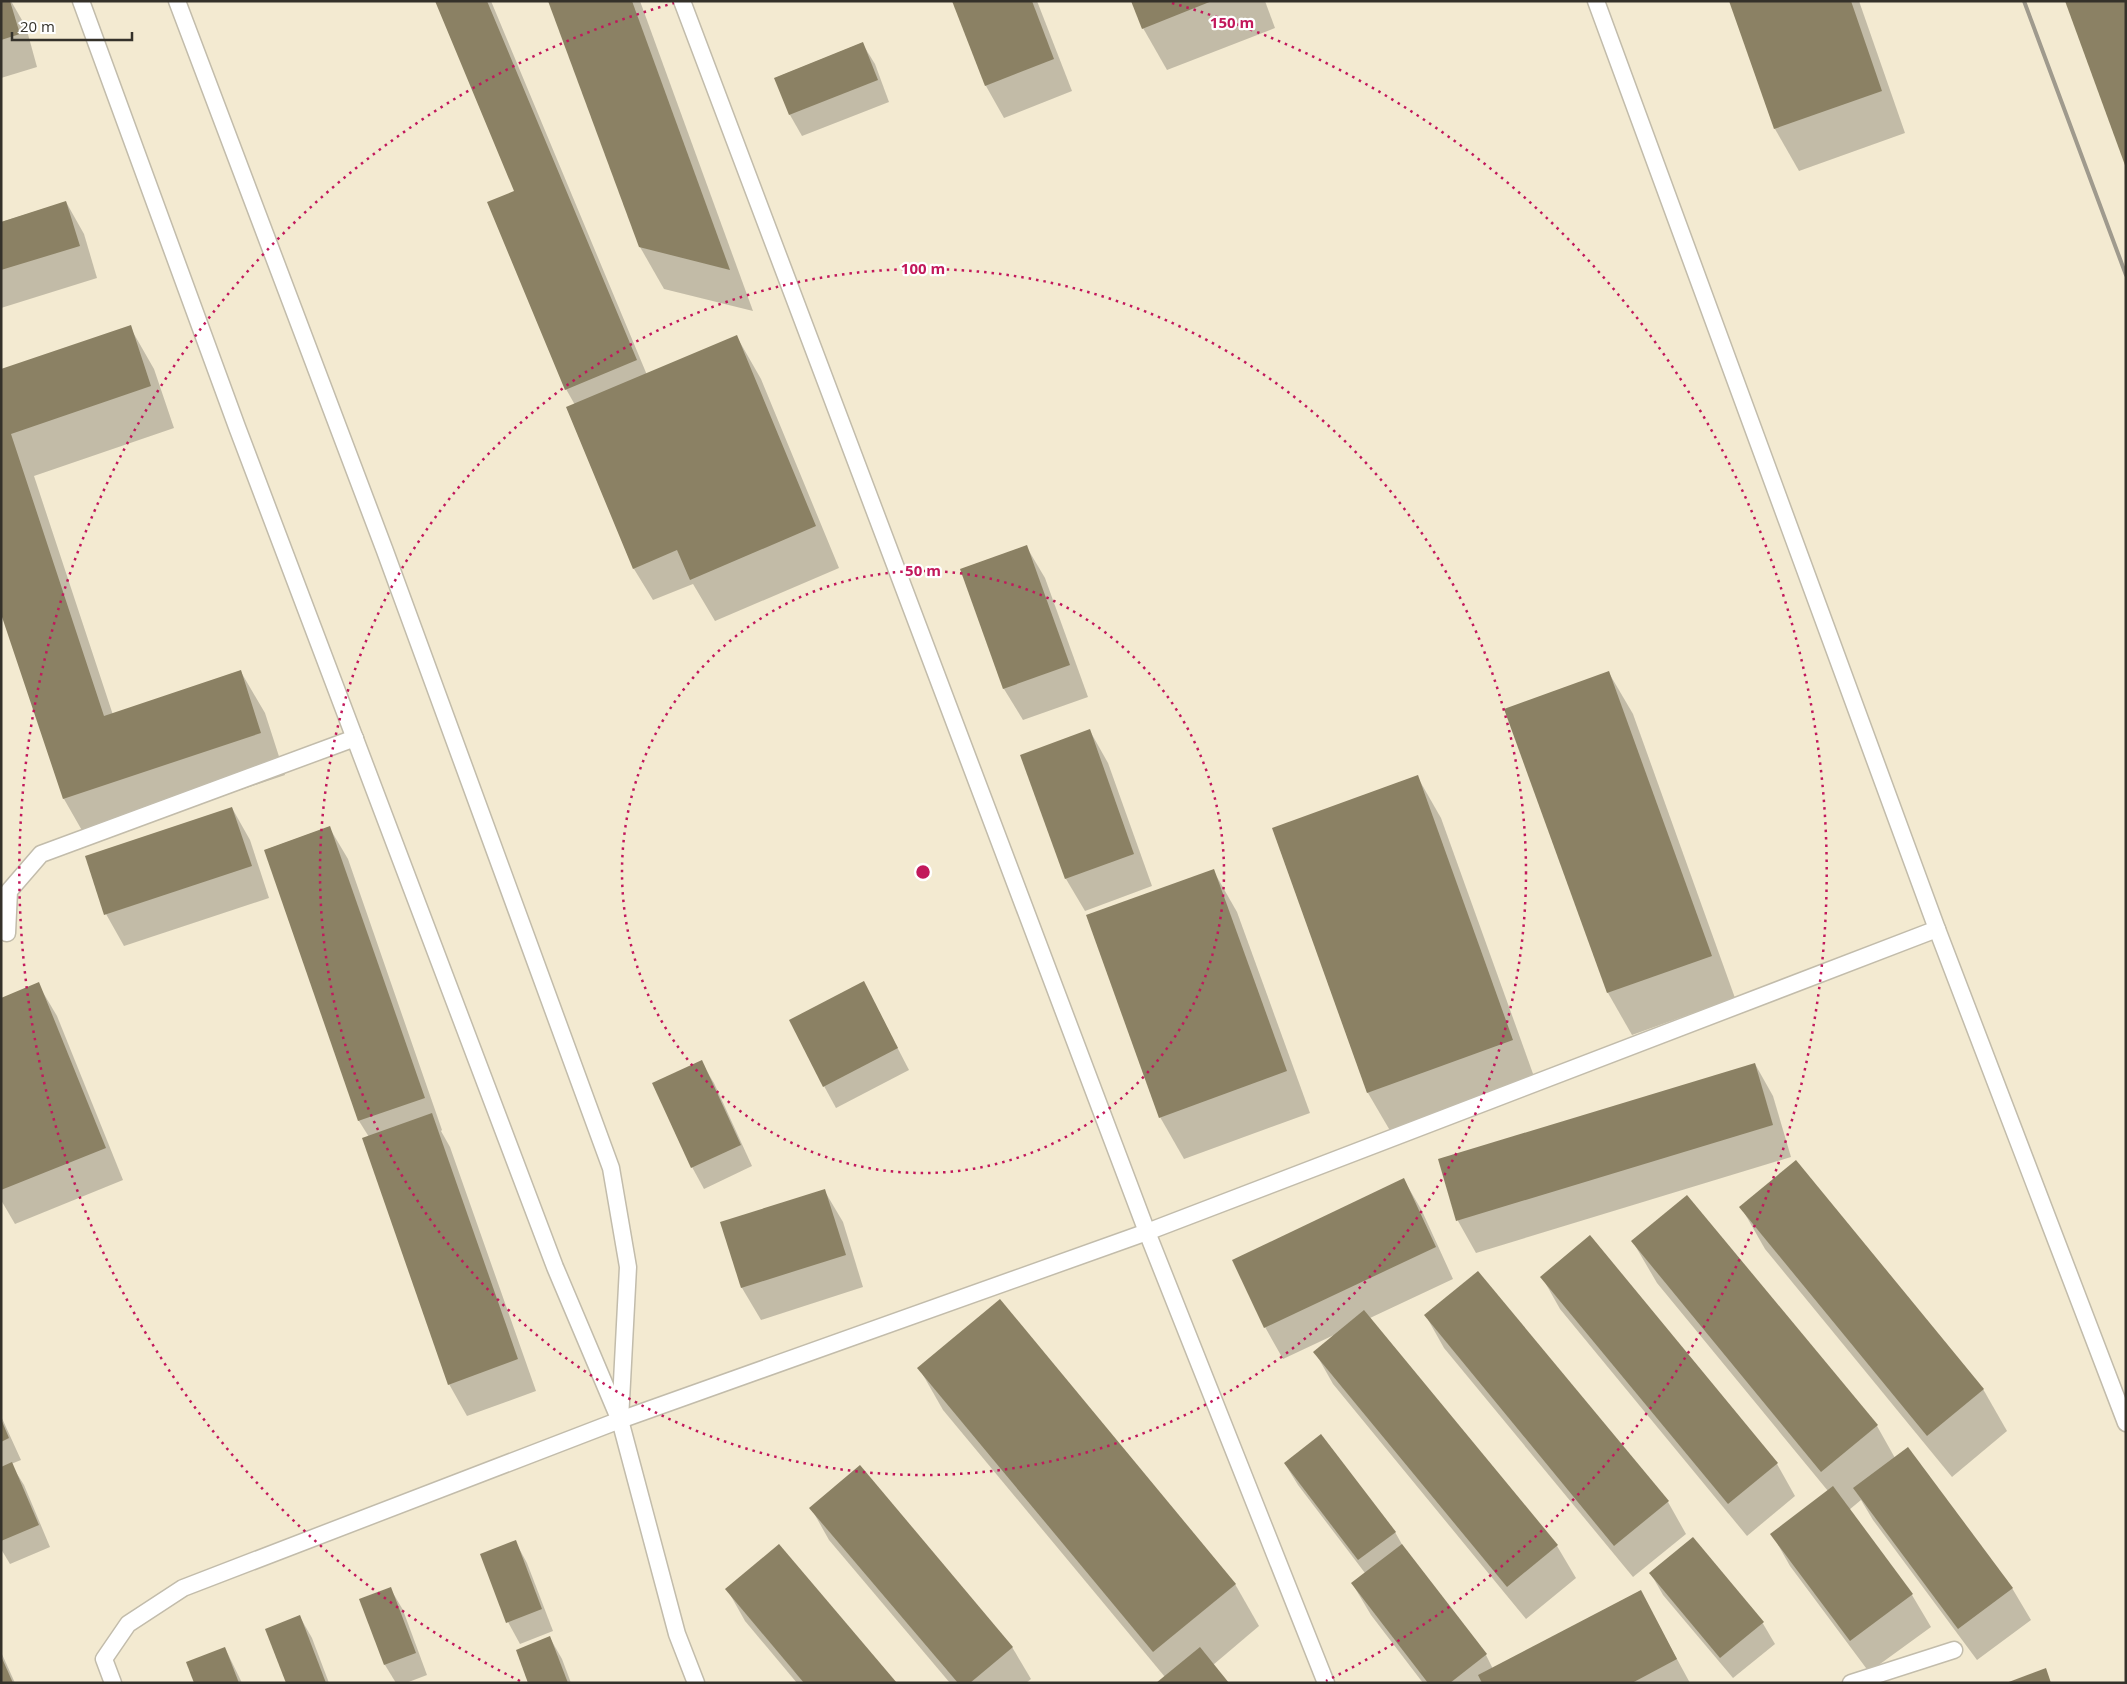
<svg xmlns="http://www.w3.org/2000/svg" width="2127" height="1684" viewBox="0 0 2127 1684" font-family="'Open Sans',sans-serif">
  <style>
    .built { fill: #f3ead1 }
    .shadow { fill: #0003 }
    .building { fill: #8b8164 }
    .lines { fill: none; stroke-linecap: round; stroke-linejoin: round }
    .lane-casing { stroke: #c2bcab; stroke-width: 19 }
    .lane { stroke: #fff; stroke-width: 16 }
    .rail { stroke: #9f9a8d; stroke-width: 4 }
    .ring { fill: none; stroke: #c2185b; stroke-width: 2.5; stroke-dasharray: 2.5 5 }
    .centre { fill: #c2185b; stroke: #fff; stroke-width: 2.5 }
    .ring-label { font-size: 15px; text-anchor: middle; font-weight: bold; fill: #c2185b; stroke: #fff; stroke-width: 4.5; stroke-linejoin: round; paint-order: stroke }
  </style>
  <rect width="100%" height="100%" fill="#fdf7e4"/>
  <!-- built -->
  <rect class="built" x="1" y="1" width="2125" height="1682"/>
  <!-- shadow -->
  <g class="shadow">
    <polygon points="1,1 11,1 26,27 37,67 1,78"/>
    <polygon points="436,1 491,1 647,375 737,337 761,379 839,568 715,621 693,584 653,600 634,569 567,408 575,405 566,389 516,192"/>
    <polygon points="550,1 640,1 753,311 664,289 640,247"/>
    <polygon points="953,1 1037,1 1072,91 1004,118 986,86"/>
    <polygon points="1132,1 1265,1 1275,28 1167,70 1143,28"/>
    <polygon points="1730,1 1859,1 1905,133 1799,171 1775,129"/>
    <polygon points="862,43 875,64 889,102 802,136 790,115 775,78"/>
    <polygon points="66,202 84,234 97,278 1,308 1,222"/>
    <polygon points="130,327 154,369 174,428 34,476 113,715 241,672 265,713 285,775 88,841 64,799 1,610 1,370"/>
    <polygon points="1026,546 1045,578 1088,697 1023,720 1004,689 962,569"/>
    <polygon points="1609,673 1633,714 1735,998 1632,1035 1608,993 1506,710"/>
    <polygon points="1090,731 1108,763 1152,886 1085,911 1066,879 1022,756"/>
    <polygon points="1417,776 1441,818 1536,1082 1392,1134 1368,1093 1273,829"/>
    <polygon points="232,808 250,840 269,898 124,946 106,914"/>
    <polygon points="329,827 348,859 442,1130 441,1131 450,1147 536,1391 467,1416 449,1384 369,1137 359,1121 265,850"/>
    <polygon points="1213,870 1237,912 1310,1113 1184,1159 1160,1117"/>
    <polygon points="864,983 909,1070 836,1108 824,1086"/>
    <polygon points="38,984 57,1016 123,1180 15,1224 1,1200 1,999"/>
    <polygon points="701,1062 714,1083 752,1166 704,1189 692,1167"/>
    <polygon points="1755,1064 1773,1096 1791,1157 1476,1253 1458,1221 1439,1160"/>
    <polygon points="1404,1180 1422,1211 1453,1279 1370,1318 1557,1546 1576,1578 1526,1619 1333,1384 1315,1352 1334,1335 1283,1359 1265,1327"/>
    <polygon points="824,1190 843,1222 863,1287 761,1320 742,1288 722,1223"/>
    <polygon points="1741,1207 1983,1389 2007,1431 1952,1477 1765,1249"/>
    <polygon points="1633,1242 1877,1426 1895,1458 2012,1588 2031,1620 1977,1660 1873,1520 1861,1500 1849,1510 1912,1595 1931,1627 1869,1672 1790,1566 1772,1534 1828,1491 1657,1283"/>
    <polygon points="1542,1277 1777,1464 1795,1496 1747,1536 1560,1309"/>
    <polygon points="1426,1316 1668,1502 1686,1534 1633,1577 1444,1348"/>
    <polygon points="919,1368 1235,1584 1259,1626 1213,1665 1165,1677 943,1410"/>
    <polygon points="1,1416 21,1460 11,1464 24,1485 50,1547 10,1564 1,1549"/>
    <polygon points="1285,1464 1395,1532 1404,1548 1486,1655 1493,1669 1640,1591 1690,1683 1423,1683 1371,1615 1352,1583 1365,1573 1298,1485"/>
    <polygon points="811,1508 1012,1647 1031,1679 1026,1683 950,1683 829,1540"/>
    <polygon points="515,1541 527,1563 553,1631 520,1644 508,1622"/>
    <polygon points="1651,1574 1762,1622 1775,1644 1733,1678 1663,1595"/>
    <polygon points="390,1588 403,1610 427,1675 406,1683 396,1683 385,1665"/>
    <polygon points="727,1589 895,1683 797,1683 745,1621"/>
    <polygon points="300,1617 312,1638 329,1683 287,1683"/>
    <polygon points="550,1638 562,1659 571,1683 530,1683"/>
    <polygon points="225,1648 242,1683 195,1683"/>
    <polygon points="1,1652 15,1683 1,1683"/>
  </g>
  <!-- building -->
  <g class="building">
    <polygon points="1,1 10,1 20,34 1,40"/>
    <polygon points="435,1 487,1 637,360 565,390 487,202 514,191"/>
    <polygon points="548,1 632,1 730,270 639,247"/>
    <polygon points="952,1 1032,1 1054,59 985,86"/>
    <polygon points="1131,1 1212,1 1142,29"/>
    <polygon points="1729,1 1851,1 1882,91 1774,129"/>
    <polygon points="2065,1 2126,1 2126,168"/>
    <polygon points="863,42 878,80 789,115 774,78"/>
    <polygon points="66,201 80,246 1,270 1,222"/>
    <polygon points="131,325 151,386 11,434 104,716 241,670 261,733 63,799 1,614 1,369"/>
    <polygon points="737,335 816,526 690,580 677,550 633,569 566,407"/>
    <polygon points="1027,545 1070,665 1003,689 960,569"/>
    <polygon points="1609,671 1712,956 1607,993 1504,709"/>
    <polygon points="1090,729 1134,854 1065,879 1020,755"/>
    <polygon points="1418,775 1513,1040 1367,1093 1272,828"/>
    <polygon points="232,807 252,866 104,915 85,856"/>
    <polygon points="330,826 425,1098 358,1121 264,850"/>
    <polygon points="1214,869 1287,1071 1159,1118 1086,915"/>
    <polygon points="864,981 898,1048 823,1087 789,1020"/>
    <polygon points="39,982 106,1148 1,1190 1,998"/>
    <polygon points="702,1060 741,1145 691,1168 652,1083"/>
    <polygon points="1755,1063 1773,1125 1456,1221 1438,1159"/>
    <polygon points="432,1113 518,1359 448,1385 362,1138"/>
    <polygon points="1796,1160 1984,1389 1927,1436 1739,1207"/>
    <polygon points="1404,1178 1436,1247 1264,1328 1232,1260"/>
    <polygon points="825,1189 846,1255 741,1288 720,1222"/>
    <polygon points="1687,1195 1878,1425 1821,1472 1631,1241"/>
    <polygon points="1590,1235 1778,1463 1728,1504 1540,1277"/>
    <polygon points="1478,1271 1669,1501 1614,1546 1424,1315"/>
    <polygon points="1000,1299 1236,1584 1153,1652 917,1368"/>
    <polygon points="1364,1310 1558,1545 1507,1587 1313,1352"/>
    <polygon points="1,1419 9,1438 1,1442"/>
    <polygon points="1321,1434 1396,1532 1358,1560 1284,1463"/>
    <polygon points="1908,1447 2013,1588 1958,1629 1853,1488"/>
    <polygon points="12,1462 39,1525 1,1541 1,1467"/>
    <polygon points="860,1465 1013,1647 970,1683 958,1683 809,1508"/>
    <polygon points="1833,1486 1913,1594 1850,1641 1770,1534"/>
    <polygon points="1693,1537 1764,1622 1720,1658 1649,1573"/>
    <polygon points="516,1540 542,1609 506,1623 480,1554"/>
    <polygon points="779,1544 897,1683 804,1683 725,1589"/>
    <polygon points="1402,1544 1487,1654 1450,1683 1428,1683 1351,1583"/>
    <polygon points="391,1587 416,1653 384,1665 359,1599"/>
    <polygon points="1641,1590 1677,1659 1632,1683 1482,1683 1478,1675"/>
    <polygon points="300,1615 326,1683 286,1683 265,1629"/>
    <polygon points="550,1636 568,1683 528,1683 516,1650"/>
    <polygon points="225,1647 239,1683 194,1683 186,1662"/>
    <polygon points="1200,1647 1229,1683 1156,1683"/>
    <polygon points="1,1656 13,1683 1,1683"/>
    <polygon points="2046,1668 2051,1683 2006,1683"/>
  </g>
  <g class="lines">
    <!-- lane casing -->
    <g class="lane-casing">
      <g id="lane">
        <polyline points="81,1 237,427 555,1267 618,1416"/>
        <polyline points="177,1 385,551 611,1168 628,1267 620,1420 677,1634 696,1683"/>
        <polyline points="682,1 1147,1232 1326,1683"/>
        <polyline points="1596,1 1937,929 2126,1423"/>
        <polyline points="7,933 9,891 41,854 355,738"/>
        <polyline points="113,1683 104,1659 128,1624 183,1588 620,1420 1147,1232 1937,929"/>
        <polyline points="1851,1683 1954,1650"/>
      </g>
    </g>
    <!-- lane -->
    <use href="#lane" class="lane"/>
    <!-- rail -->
    <polyline class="rail" points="2024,1 2126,275"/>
  </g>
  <!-- distance rings -->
  <g class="ring">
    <circle cx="923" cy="872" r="301"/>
    <circle cx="923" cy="872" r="603"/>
    <path d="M520 1681A904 904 0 0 1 674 3M1172 3A904 904 0 0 1 1326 1681"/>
  </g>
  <circle cx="923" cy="872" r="8" class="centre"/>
  <g class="ring-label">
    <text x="1232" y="28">150 m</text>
    <text x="923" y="274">100 m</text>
    <text x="923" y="576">50 m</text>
  </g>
  <!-- border -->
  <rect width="2127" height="1684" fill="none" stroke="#34312a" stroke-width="5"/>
  <!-- scale -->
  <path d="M12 32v8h120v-8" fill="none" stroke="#34312a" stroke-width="2.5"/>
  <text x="20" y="32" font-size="15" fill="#34312a" stroke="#ffffff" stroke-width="4" paint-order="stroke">20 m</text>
</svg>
